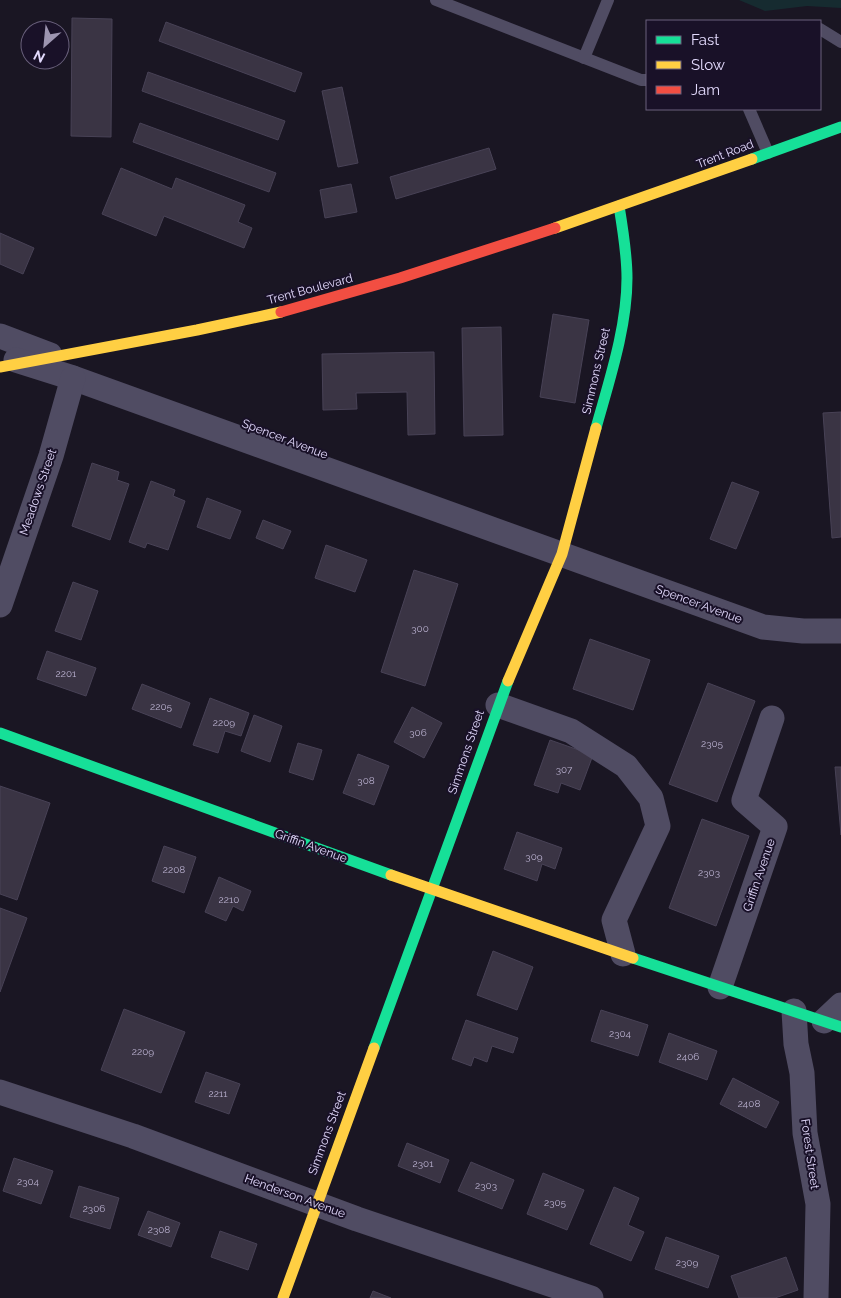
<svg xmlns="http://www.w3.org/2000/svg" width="841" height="1298" viewBox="0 0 841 1298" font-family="Raleway,sans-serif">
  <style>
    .green { fill: #162b30 }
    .building { fill: #3a3444; stroke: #484256 }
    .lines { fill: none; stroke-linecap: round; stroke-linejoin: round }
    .lane { stroke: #504c63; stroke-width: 12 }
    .street { stroke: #504c63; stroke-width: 25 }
    .fast { stroke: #16e098; stroke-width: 11 }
    .slow { stroke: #ffcf43; stroke-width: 11 }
    .jam { stroke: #f24e42; stroke-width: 11 }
    .labels { text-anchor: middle; stroke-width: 4; stroke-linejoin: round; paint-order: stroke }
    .number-label { font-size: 10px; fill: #b9b0cf }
    .street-label { font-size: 12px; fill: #e3dafd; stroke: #191128 }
  </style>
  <rect width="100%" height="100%" fill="#1a1623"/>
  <!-- green -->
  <polygon class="green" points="739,0 841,0 841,8 807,6 765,11"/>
  <!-- building -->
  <g class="building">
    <polygon points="72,18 112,19 111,137 71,136"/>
    <polygon points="166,22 302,73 295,92 159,41"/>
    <polygon points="148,72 285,121 278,140 142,91"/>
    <polygon points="342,87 358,163 338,167 322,91"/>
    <polygon points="140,123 276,173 269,192 133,142"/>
    <polygon points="489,148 496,169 396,199 390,177"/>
    <polygon points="121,168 172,189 176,178 245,205 238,222 252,228 244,248 164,216 156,236 102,214"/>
    <polygon points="351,184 357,212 325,218 320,190"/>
    <polygon points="0,233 34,248 23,274 0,264"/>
    <polygon points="553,314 589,320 575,403 540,397"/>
    <polygon points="501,327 503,435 464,436 462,328"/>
    <polygon points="434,352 435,434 408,435 407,392 356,393 357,409 323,410 322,354"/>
    <polygon points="841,412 841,537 832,538 823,413"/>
    <polygon points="92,463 119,472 117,480 129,484 110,540 72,526"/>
    <polygon points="151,481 175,490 173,496 185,501 168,550 147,543 145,548 129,542"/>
    <polygon points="732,482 759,492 736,549 710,539"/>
    <polygon points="207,498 241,511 230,539 197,527"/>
    <polygon points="263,520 291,531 283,549 256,538"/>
    <polygon points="326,545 367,560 355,592 315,578"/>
    <polygon points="414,570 458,584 425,686 381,672"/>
    <polygon points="73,582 98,591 81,640 55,631"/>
    <polygon points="590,639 650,660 633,710 573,689"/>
    <polygon points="47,651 96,668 86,696 37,679"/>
    <polygon points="708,683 755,701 717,802 669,784"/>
    <polygon points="142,684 190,703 181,728 132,709"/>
    <polygon points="210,698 249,713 241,736 225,731 218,753 193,745"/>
    <polygon points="412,707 442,723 424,758 394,742"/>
    <polygon points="254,715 282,726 270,762 241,751"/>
    <polygon points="550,740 593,755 580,790 561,783 558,793 534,785"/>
    <polygon points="298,743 322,750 313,780 289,772"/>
    <polygon points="358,754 389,766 374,805 343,793"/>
    <polygon points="835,767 841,767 841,835"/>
    <polygon points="0,786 50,803 17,900 0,894"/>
    <polygon points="702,819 749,836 716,926 669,908"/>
    <polygon points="517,832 562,848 555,869 542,864 537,881 504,869"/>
    <polygon points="164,846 196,857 184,893 152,881"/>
    <polygon points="219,877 251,891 243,911 233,906 226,921 205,912"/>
    <polygon points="0,908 27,918 0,992"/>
    <polygon points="493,951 533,967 517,1010 477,995"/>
    <polygon points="124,1009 185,1032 161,1093 101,1070"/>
    <polygon points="601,1010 648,1025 638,1056 591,1041"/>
    <polygon points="466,1020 518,1038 513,1053 492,1046 487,1062 474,1057 471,1066 452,1059"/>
    <polygon points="669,1033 717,1051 707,1080 659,1062"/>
    <polygon points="206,1072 240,1084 229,1114 195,1102"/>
    <polygon points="733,1078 779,1102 766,1128 720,1104"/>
    <polygon points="407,1143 449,1160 440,1183 398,1166"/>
    <polygon points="14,1158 53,1171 41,1204 3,1191"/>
    <polygon points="471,1162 514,1180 502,1209 458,1191"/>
    <polygon points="543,1173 584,1190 567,1230 527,1214"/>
    <polygon points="79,1186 119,1198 110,1229 70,1217"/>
    <polygon points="614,1187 639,1198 628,1225 644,1232 631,1261 590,1244"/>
    <polygon points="148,1211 180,1223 171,1247 138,1235"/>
    <polygon points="220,1231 257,1244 248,1270 211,1257"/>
    <polygon points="666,1237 719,1256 708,1288 655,1269"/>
    <polygon points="786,1257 798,1290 775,1298 739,1298 731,1276"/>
    <polygon points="373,1291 391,1298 370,1298"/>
  </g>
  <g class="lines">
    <!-- lane -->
    <g class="lane">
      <polyline points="436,0 641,80 647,80"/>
      <polyline points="820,29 841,42"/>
      <polyline points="584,58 608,0"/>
      <polyline points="749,109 768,153"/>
    </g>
    <!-- street -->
    <g class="street">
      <polyline points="0,336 50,355"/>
      <polyline points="16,360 73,378 763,627 803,631 841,631"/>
      <polyline points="0,605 51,456 73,378"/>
      <polyline points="498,705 571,731 626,766 651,798 658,826 614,920 623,954"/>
      <polyline points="720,987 775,827 744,800 772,718"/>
      <polyline points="794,1011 796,1044 802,1073 805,1133 818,1204 816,1298"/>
      <polyline points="824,1021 841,1005"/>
      <polyline points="0,1092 133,1136 357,1219 591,1298"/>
    </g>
    <!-- fast -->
    <g class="fast">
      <polyline points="752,159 841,127"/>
      <path d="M596,428C609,381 627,328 627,278C627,254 623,230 619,206"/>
      <polyline points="0,733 391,875"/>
      <polyline points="633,958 841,1027"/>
      <polyline points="374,1048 508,681"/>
    </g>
    <!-- slow -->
    <g class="slow">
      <polyline points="555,228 752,159"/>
      <polyline points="0,367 197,330 281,312"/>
      <polyline points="508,681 562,554 596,428"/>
      <polyline points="391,875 633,958"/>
      <polyline points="283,1298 374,1048"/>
    </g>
    <!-- jam -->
    <polyline class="jam" points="281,312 400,278 555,228"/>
  </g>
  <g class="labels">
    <!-- number labels -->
    <g class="number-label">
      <text x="420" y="632">300</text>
      <text x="66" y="677">2201</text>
      <text x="161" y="710">2205</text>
      <text x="224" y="726">2209</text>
      <text x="418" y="736">306</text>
      <text x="712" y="747">2305</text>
      <text x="564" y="773">307</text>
      <text x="366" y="784">308</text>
      <text x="534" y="860">309</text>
      <text x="174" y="873">2208</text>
      <text x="709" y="876">2303</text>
      <text x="229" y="903">2210</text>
      <text x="620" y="1037">2304</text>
      <text x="143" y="1055">2209</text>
      <text x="688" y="1060">2406</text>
      <text x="218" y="1097">2211</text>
      <text x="749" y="1107">2408</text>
      <text x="423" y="1167">2301</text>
      <text x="28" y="1185">2304</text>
      <text x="486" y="1189">2303</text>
      <text x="555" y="1206">2305</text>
      <text x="94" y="1212">2306</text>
      <text x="159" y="1233">2308</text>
      <text x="687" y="1266">2309</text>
    </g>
    <!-- street labels -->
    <g class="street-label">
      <text transform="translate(725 154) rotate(-21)" y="4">Trent Road</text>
      <text transform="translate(310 289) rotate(-15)" y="4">Trent Boulevard</text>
      <text transform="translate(596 371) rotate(-77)" y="4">Simmons Street</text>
      <text transform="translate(285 439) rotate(21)" y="4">Spencer Avenue</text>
      <text transform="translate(38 492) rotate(-71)" y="4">Meadows Street</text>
      <text transform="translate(699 604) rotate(20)" y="4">Spencer Avenue</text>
      <text transform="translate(466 752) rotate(-71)" y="4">Simmons Street</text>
      <text transform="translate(311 846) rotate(20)" y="4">Griffin Avenue</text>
      <text transform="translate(759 875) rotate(-71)" y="4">Griffin Avenue</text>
      <text transform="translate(327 1133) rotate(-70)" y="4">Simmons Street</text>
      <text transform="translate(810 1154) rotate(82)" y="4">Forest Street</text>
      <text transform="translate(295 1196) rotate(20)" y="4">Henderson Avenue</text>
    </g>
  </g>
  <!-- legend -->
  <rect x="646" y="20" width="175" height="90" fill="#191128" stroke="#6a617d"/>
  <rect x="656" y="36" width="25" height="8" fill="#16e098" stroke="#6a617d"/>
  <text x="691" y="45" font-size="15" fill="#e3dafd">Fast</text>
  <rect x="656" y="61" width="25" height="8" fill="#ffcf43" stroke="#6a617d"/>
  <text x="691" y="70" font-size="15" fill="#e3dafd">Slow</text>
  <rect x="656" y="86" width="25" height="8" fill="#f24e42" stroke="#6a617d"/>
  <text x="691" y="95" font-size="15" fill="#e3dafd">Jam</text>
  <!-- north arrow -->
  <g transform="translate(45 45) rotate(207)"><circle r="24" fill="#191128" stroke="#6a617d"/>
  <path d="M0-4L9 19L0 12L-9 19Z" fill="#9d95b1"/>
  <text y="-8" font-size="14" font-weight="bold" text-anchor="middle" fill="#e3dafd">N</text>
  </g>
</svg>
